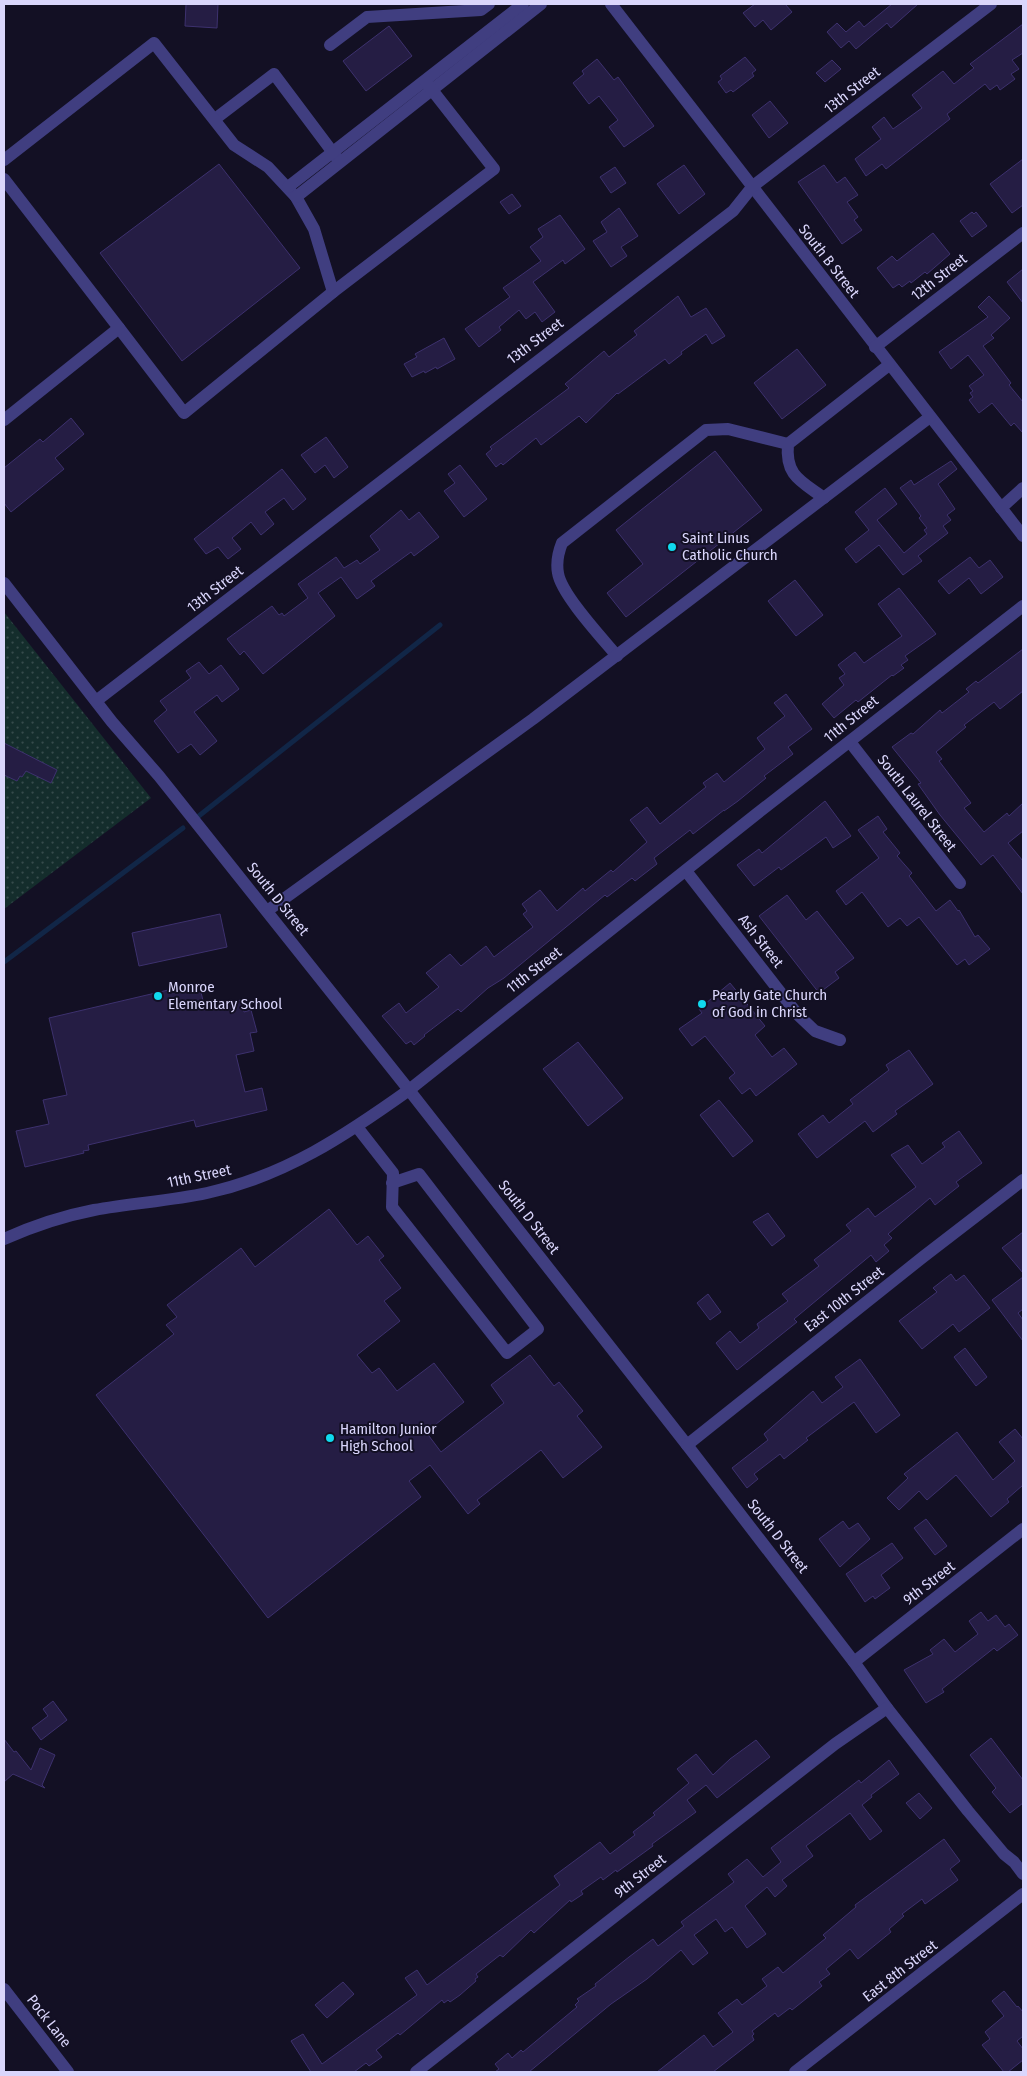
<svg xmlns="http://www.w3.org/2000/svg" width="1027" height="2076" viewBox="0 0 1027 2076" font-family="'Fira Sans Condensed',sans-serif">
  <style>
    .park { fill: url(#park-dots) }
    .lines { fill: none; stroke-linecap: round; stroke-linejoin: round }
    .stream { stroke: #112647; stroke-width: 5 }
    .building { fill: #251d44; stroke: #3d316e }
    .minor { stroke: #403e80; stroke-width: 12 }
    .poi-dot { fill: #10d9ee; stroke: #131024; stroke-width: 2 }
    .labels { text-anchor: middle; stroke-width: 4; stroke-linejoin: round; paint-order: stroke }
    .street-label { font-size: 15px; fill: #dad6fc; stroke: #131024 }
    .poi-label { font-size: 15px; fill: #dad6fc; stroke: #131024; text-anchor: start }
  </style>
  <defs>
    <pattern id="park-dots" width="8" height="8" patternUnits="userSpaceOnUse" patternTransform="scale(1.25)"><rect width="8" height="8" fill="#142d2c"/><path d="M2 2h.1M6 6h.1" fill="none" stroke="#364b4c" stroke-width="1.8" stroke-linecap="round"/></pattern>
  </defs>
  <rect width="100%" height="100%" fill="#131024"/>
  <!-- park -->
  <polygon class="park" points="4,612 151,798 4,909"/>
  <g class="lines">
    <!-- stream -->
    <g class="stream">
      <polyline points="195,819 440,625"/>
      <polyline points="4,962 183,828"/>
    </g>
  </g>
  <!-- building -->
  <g class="building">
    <polygon points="186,4 218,4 217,28 185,26"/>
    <polygon points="755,4 785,4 792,12 771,30 763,20 755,27 743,13"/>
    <polygon points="892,4 918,4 891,28 887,23 856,49 849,41 841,48 827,32 837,23 846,32 859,21 864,27"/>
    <polygon points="1023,24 1023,53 1012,60 1019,69 1011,74 1015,79 1000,90 997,85 990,90 985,84 947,114 950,119 886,169 882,164 866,176 855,159 881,139 872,127 884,117 893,129 922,108 912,95 943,71 954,84 974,68 970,64"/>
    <polygon points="389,26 412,56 366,91 343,61"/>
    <polygon points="745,57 756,70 752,73 754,76 733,92 731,90 726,93 718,82 722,79 720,76"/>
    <polygon points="597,59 614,80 618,77 654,126 624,147 609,127 618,120 599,96 589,104 573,83 584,74 582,71"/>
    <polygon points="832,60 841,69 825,82 816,73"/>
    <polygon points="770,101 788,123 769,138 752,115"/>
    <polygon points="1023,159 1023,205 1012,213 990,184"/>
    <polygon points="219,164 300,268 182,361 100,253"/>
    <polygon points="684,165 705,194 679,214 657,184"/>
    <polygon points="824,165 837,183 845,177 858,195 847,202 858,217 854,220 862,230 842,244 798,182"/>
    <polygon points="615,167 626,183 611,193 600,177"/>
    <polygon points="512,194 521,206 509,214 500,202"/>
    <polygon points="619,208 638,236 621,247 627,256 611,267 593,241 607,232 601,222"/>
    <polygon points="972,212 974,214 976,212 987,226 972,237 960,221"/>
    <polygon points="560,215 585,249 565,264 563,260 533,282 555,312 542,322 535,312 526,319 519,310 499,327 501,330 479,347 465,329 510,297 503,288 541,261 530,247 543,237 538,229"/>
    <polygon points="933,233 950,254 927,274 925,272 911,283 910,281 902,287 899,284 893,288 877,268 892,256 897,261"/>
    <polygon points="1023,269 1023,303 1007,282"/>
    <polygon points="678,296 691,317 706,308 725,336 712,344 706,334 681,352 682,354 669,364 665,359 618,394 617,393 586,423 579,416 541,445 536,438 503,465 501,463 496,467 486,454 492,449 490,447 569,388 565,384 604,351 609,357 637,335 634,331"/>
    <polygon points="989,296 1010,318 991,335 994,338 983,346 1011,383 1009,385 1023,402 1023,433 1014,423 1011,426 992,403 979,413 969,400 973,397 970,393 973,391 969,386 984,375 968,355 951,369 939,352 988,317 978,307"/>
    <polygon points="444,338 455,359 437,369 436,367 425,373 424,371 412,377 404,364 417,357 415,354"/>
    <polygon points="797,349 826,385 782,419 754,383"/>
    <polygon points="71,418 84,434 55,458 64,469 11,512 4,503 4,468 40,439 43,442"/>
    <polygon points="326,437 348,467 334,478 325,465 315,473 301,455"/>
    <polygon points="715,451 762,510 626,617 607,593 643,564 616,530"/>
    <polygon points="951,461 957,469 938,484 955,509 947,515 951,520 943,526 948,533 918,556 922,561 903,575 879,545 856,563 845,549 869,530 855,512 885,488 897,504 877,520 904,553 927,534 924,530 927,528 919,518 921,516 900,488 911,480 914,485"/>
    <polygon points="460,465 487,499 464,517 444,491 455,483 448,474"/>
    <polygon points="282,469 306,499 293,510 284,498 265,512 274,524 261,535 251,522 232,538 241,549 228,559 218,547 206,554 194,539"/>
    <polygon points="401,510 409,520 419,512 439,537 414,556 411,552 371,581 375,586 357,599 341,577 318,593 335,616 263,674 244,651 240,655 227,639 272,606 279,615 282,613 284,616 308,598 298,584 336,557 344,568 357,560 360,564 380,550 370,536"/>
    <polygon points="970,557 979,568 990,560 1003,577 981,594 969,578 949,594 938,581"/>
    <polygon points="795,580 823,615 796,636 768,601"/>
    <polygon points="899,588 936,634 905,656 908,660 901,665 904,668 893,676 892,675 858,702 856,700 834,718 822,704 844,685 839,678 845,674 838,665 855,652 864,663 902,636 878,604"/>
    <polygon points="1023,649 1023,691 1000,709 994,702 964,725 966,727 936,752 942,759 939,761 971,803 964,808 984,832 1007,813 1009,816 1023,803 1023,831 1008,843 1023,861 1023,894 993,855 981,865 940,815 918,784 921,783 892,747 911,733 913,734 940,710 942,713 969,692 966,689 976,681 978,683"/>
    <polygon points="199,662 209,674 221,665 239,689 222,702 217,695 194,712 217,741 200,755 191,744 178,753 154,721 167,710 160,701 191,678 186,671"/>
    <polygon points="786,694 812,729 788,747 793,754 764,776 766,778 738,801 724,811 724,810 693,834 690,830 654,858 657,864 635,881 632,878 607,897 605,895 504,978 488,988 461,1012 458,1009 424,1035 425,1036 414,1045 411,1041 406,1044 382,1016 399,1003 406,1013 439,987 426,973 450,954 461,966 486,946 494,957 533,927 523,914 527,911 522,904 540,890 557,911 583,888 585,891 611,870 613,872 647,842 630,820 647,807 660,824 706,787 703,783 717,773 724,782 765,749 757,738 785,716 774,703"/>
    <polygon points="4,743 57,770 51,783 26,771 22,777 20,776 17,781 4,775"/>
    <polygon points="825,801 851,836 833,848 826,837 781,870 779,867 754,886 737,865 759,849 762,853"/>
    <polygon points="878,816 887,829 883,832 900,853 897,856 912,873 909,876 936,911 950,900 958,911 959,910 975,937 978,935 990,949 969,965 965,959 957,965 919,917 907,926 900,918 888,927 862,892 846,905 836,891 879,858 858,830"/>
    <polygon points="787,895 806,920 817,911 854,958 835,972 839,978 819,993 759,916"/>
    <polygon points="220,914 227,947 139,966 132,933"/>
    <polygon points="730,983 765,1026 755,1035 772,1057 784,1048 797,1064 756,1096 750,1088 742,1094 729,1078 735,1073 705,1036 692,1046 679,1029 702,1013 699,1009"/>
    <polygon points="181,987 182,992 200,988 205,1009 241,1000 244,1012 251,1010 257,1032 250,1033 254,1051 236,1055 245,1092 262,1088 267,1110 196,1127 194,1120 88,1145 89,1150 83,1151 84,1153 25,1167 16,1131 49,1124 43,1100 67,1095 49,1018"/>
    <polygon points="578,1042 623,1098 588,1126 543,1069"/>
    <polygon points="909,1050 933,1084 895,1111 897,1114 873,1132 865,1121 817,1158 798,1134 823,1115 829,1123 853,1104 850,1100 889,1070 886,1065"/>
    <polygon points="719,1100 753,1141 733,1157 700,1115"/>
    <polygon points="959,1131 982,1163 956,1182 959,1186 935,1205 930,1198 888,1234 892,1238 884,1245 889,1251 876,1262 871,1255 794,1319 797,1322 737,1370 716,1343 730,1331 740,1343 759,1328 757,1324 788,1301 782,1294 819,1266 814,1260 851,1231 846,1225 868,1208 875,1217 916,1187 891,1155 908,1145 922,1164 945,1147 942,1143"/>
    <polygon points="329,1209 357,1245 368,1236 384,1256 379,1260 401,1288 384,1301 400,1321 357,1355 372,1373 379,1368 397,1391 434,1363 464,1402 426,1432 441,1452 504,1403 491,1385 530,1355 554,1386 559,1382 583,1411 577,1416 602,1447 563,1478 541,1450 477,1500 480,1504 468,1514 430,1465 409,1481 421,1497 268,1618 96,1395 174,1334 166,1325 177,1317 167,1305 241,1248 255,1267"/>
    <polygon points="768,1213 785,1236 772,1246 753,1222"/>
    <polygon points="1023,1232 1023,1273 1002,1248"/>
    <polygon points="951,1274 956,1281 964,1275 990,1308 959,1332 953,1324 922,1349 899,1321 937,1292 933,1288"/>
    <polygon points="1023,1277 1023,1309 1018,1313 1023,1320 1023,1341 992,1300"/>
    <polygon points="708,1294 721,1312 710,1320 697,1303"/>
    <polygon points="965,1348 987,1377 976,1386 954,1357"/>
    <polygon points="860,1359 900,1415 876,1433 854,1402 806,1438 808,1440 784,1459 780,1454 754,1474 758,1479 747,1488 732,1468 768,1440 764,1434 813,1391 822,1403 843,1387 835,1377"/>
    <polygon points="1015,1429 1023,1439 1023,1485 1007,1499 1009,1502 991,1517 956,1475 927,1500 919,1491 899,1510 887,1498 908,1478 904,1474 957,1432 993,1480 1015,1461 999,1442"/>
    <polygon points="926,1519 947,1546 935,1555 914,1528"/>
    <polygon points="843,1521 849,1529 858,1523 870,1539 840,1567 819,1539"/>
    <polygon points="892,1543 903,1558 881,1575 890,1588 875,1599 873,1596 865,1602 846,1574"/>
    <polygon points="981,1612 988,1621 996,1615 1005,1627 1009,1624 1018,1635 997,1651 994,1648 942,1689 944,1692 926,1703 904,1670 933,1654 930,1650 944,1639 955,1652 978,1634 969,1621"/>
    <polygon points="53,1701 67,1720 41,1740 32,1728 48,1716 43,1709"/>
    <polygon points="991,1738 1023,1780 1023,1803 1010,1813 992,1792 996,1788 970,1755"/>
    <polygon points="4,1739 14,1752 16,1751 31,1770 40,1748 55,1755 42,1785 45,1788 13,1774 4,1782"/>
    <polygon points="756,1740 770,1757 717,1798 706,1785 687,1800 696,1812 652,1844 653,1846 617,1872 616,1870 603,1880 601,1877 581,1891 583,1894 571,1902 570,1900 534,1933 531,1930 503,1957 500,1955 476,1974 478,1977 475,1979 476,1981 460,1995 450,2002 448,2000 444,2003 442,2000 400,2035 398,2033 376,2050 382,2057 369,2066 366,2063 354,2072 311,2072 291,2041 303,2034 322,2064 417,1995 405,1978 417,1970 427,1985 560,1885 554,1876 600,1842 610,1854 635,1835 633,1832 655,1815 653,1813 689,1783 677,1769 696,1754 713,1775 730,1759"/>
    <polygon points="889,1760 899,1774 871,1795 872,1797 862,1805 882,1831 870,1840 850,1813 806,1846 813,1856 782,1880 787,1886 775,1897 767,1887 745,1906 766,1934 747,1948 732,1927 725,1932 716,1919 694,1935 708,1953 693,1965 681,1950 647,1979 611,2004 529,2072 495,2072 499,2069 495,2064 508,2053 512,2058 521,2050 523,2052 577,2007 575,2005 579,2001 577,1999 596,1986 595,1984 629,1957 653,1939 658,1946 684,1926 681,1922 734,1882 728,1874 747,1859 763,1877 781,1862 771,1848 859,1780 861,1783"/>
    <polygon points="919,1793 932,1808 920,1819 906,1803"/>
    <polygon points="944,1839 960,1861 950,1869 958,1880 925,1904 922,1899 902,1914 904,1916 889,1929 891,1932 858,1959 850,1949 826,1969 830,1974 819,1982 822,1986 792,2010 790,2008 778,2017 775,2013 752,2031 754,2034 752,2036 754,2040 713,2072 657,2072 704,2035 713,2047 733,2032 718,2013 737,1999 742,2005 767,1986 762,1979 778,1967 783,1973 826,1938 823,1935 856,1907 855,1905"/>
    <polygon points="343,1982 354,1994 327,2018 315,2005"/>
    <polygon points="1004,1991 1017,2007 1018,2006 1023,2012 1023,2036 1017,2041 1023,2049 1023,2060 1008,2072 1004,2072 982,2045 990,2039 985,2032 1004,2016 992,2001"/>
  </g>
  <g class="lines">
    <!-- minor -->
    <g class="minor">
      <polyline points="611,4 1023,536"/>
      <polyline points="330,45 367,17 481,10 489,4"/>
      <polyline points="215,119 274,74 337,158"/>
      <polyline points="4,160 154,43 234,145 268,167 296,197 314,229 333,292 184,413 119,328"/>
      <polyline points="4,179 119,328 4,420"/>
      <polyline points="288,187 523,4"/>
      <polyline points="296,197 541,4"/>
      <polyline points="333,292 494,169 425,81"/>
      <polyline points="875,347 1023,233"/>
      <path d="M824,498C801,481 785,476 788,444L889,365"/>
      <polyline points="1001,508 1023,488"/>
      <polyline points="4,583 112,722 159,776 409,1090 687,1445 854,1662 887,1708 968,1811 1004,1854 1014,1862 1023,1874"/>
      <path d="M617,656C602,638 561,594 558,573C556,562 558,553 562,543L706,430L728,429L788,444"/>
      <polyline points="96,701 733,211 753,186 991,4"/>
      <polyline points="850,742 960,883"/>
      <polyline points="686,871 798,1015 815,1031 840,1040"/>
      <polyline points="267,911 533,719 930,417"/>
      <polyline points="357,1127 393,1173 392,1207 507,1353 538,1329 419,1174 392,1183"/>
      <path d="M4,1239C33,1226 63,1216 94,1210C132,1203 170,1201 207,1193C285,1176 346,1135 409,1090L754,816L1023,606"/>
      <polyline points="687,1445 923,1257 1023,1180"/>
      <polyline points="854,1662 1023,1529"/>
      <polyline points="4,1989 68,2072"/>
      <polyline points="416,2072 835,1744 887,1708"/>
      <polyline points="795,2072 1023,1894"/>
    </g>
  </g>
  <!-- markers -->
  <g class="poi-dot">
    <circle cx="672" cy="547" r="5"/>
    <circle cx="158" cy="996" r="5"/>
    <circle cx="702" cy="1004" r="5"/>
    <circle cx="330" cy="1438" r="5"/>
  </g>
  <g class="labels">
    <!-- street labels -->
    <g class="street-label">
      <text transform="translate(852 90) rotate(-38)" y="5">13th Street</text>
      <text transform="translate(829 261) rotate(52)" y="5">South B Street</text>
      <text transform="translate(939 277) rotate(-38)" y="5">12th Street</text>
      <text transform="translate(535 341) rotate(-37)" y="5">13th Street</text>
      <text transform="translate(215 589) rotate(-38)" y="5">13th Street</text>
      <text transform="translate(851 719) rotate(-39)" y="5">11th Street</text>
      <text transform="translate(917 803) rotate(52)" y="5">South Laurel Street</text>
      <text transform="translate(278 899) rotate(51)" y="5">South D Street</text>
      <text transform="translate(761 941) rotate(52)" y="5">Ash Street</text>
      <text transform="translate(534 970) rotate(-38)" y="5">11th Street</text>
      <text transform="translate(199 1176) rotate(-12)" y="5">11th Street</text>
      <text transform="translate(529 1217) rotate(52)" y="5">South D Street</text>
      <text transform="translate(844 1299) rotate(-38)" y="5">East 10th Street</text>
      <text transform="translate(778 1536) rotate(52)" y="5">South D Street</text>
      <text transform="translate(929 1583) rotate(-38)" y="5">9th Street</text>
      <text transform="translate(640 1876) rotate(-38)" y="5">9th Street</text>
      <text transform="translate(900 1971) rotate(-38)" y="5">East 8th Street</text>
      <text transform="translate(49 2021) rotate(52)" y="5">Pock Lane</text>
    </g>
    <!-- poi labels -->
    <g class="poi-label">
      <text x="682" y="543">Saint Linus<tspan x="682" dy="17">Catholic Church</tspan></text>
      <text x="168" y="992">Monroe<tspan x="168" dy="17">Elementary School</tspan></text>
      <text x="712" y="1000">Pearly Gate Church<tspan x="712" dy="17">of God in Christ</tspan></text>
      <text x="340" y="1434">Hamilton Junior<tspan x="340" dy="17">High School</tspan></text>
    </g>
  </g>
  <!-- border -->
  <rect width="1027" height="2076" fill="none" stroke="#dad6fc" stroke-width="10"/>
</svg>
